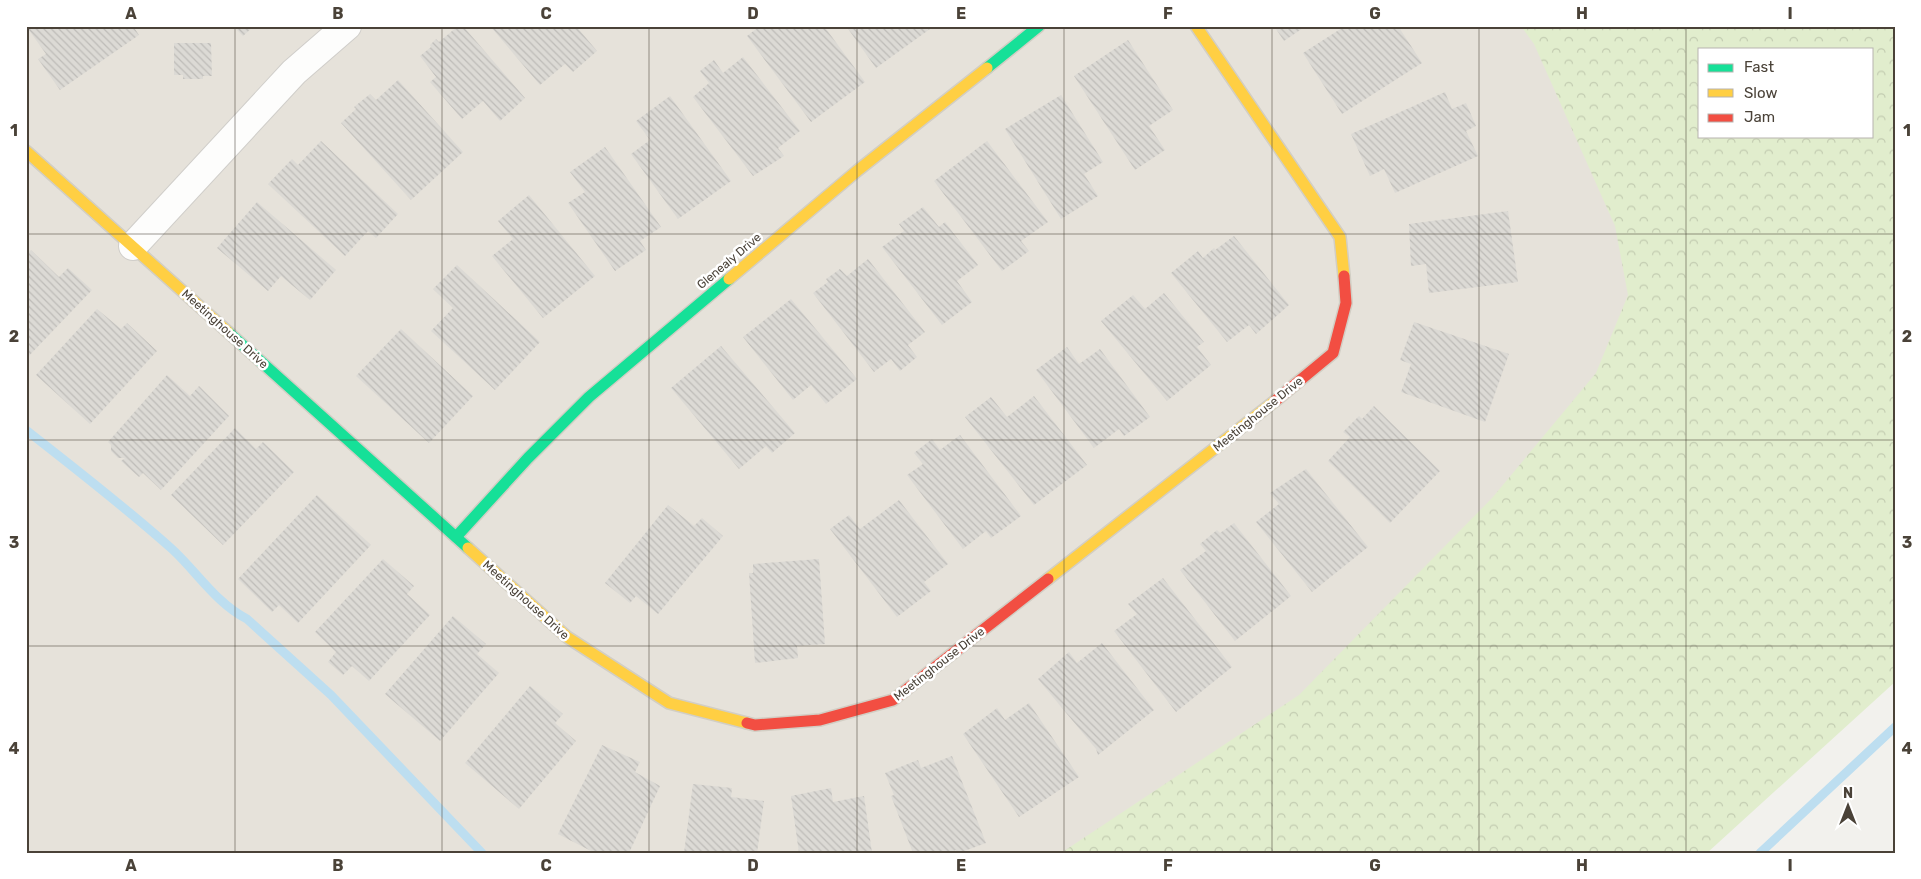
<svg xmlns="http://www.w3.org/2000/svg" width="1921" height="879" viewBox="0 0 1921 879" font-family="Rubik,sans-serif">
  <style>
    .residential { fill: #e6e2da }
    .forest { fill: url(#forest-crowns); fill-rule: evenodd }
    .lines { fill: none; stroke-linecap: round; stroke-linejoin: round }
    .stream { stroke: #bddef0; stroke-width: 9 }
    .building { fill: url(#building-back-hatch) }
    .street-casing { stroke: #d0ceca; stroke-width: 30 }
    .fast-casing { stroke: #d2cec4; stroke-width: 14 }
    .slow-casing { stroke: #d2cec4; stroke-width: 14 }
    .jam-casing { stroke: #d2cec4; stroke-width: 14 }
    .street { stroke: #fdfdfc; stroke-width: 28 }
    .fast { stroke: #16e098; stroke-width: 11 }
    .slow { stroke: #ffcf43; stroke-width: 11 }
    .jam { stroke: #f24e42; stroke-width: 11 }
    .grid { fill: none; stroke: #4a4238; stroke-width: 1; stroke-opacity: 0.55 }
    .labels { text-anchor: middle; stroke-width: 5; stroke-linejoin: round; paint-order: stroke }
    .street-label { font-size: 12px; fill: #4a4238; stroke: #fff }
    .neatline { fill: none; stroke: #4a4238; stroke-width: 2 }
    .grid-label { font-size: 16px; text-anchor: middle; font-weight: bold; fill: #4a4238 }
  </style>
  <defs>
    <pattern id="forest-crowns" width="20" height="18" patternUnits="userSpaceOnUse" patternTransform="scale(1.25)"><rect width="20" height="18" fill="#e1edcd"/><path d="M2 6a3 3 0 1 1 6 0M12 15a3 3 0 1 1 6 0" fill="none" stroke="#c3ccb1"/></pattern>
    <pattern id="building-back-hatch" width="6" height="6" patternUnits="userSpaceOnUse" patternTransform="scale(1.25)"><rect width="6" height="6" fill="#dcdad5"/><path d="M-1 5l2 2M0 0l6 6M5-1l2 2" fill="none" stroke="#bebcb8"/></pattern>
  </defs>
  <rect width="100%" height="100%" fill="#f2f1ed"/>
  <!-- residential -->
  <polygon class="residential" points="26,26 1558,26 1895,466 1186,853 26,853"/>
  <!-- forest -->
  <path class="forest" d="M1521,26H1895V682L1707,853H1061L1299,695L1492,498L1596,373L1628,295L1615,226L1534,44ZM1700,49H1872V136H1700Z"/>
  <g class="lines">
    <!-- stream -->
    <g class="stream">
      <path d="M26,430C76,469 125,507 172,549C197,572 216,603 247,619L331,695L482,853"/>
      <polyline points="1760,853 1895,727"/>
    </g>
  </g>
  <!-- building -->
  <g class="building">
    <polygon points="26,26 133,26 139,35 60,90 38,59 46,54"/>
    <polygon points="233,26 254,26 243,36"/>
    <polygon points="458,26 463,26 525,98 500,121 483,101 462,119 430,82 436,77 420,56 431,47 430,45 436,39 439,42"/>
    <polygon points="490,26 576,26 597,51 573,72 565,64 540,85"/>
    <polygon points="760,26 824,26 865,82 811,122 747,36"/>
    <polygon points="846,26 927,26 930,29 876,68"/>
    <polygon points="1274,26 1306,26 1284,41"/>
    <polygon points="1345,26 1398,26 1422,63 1342,114 1303,53"/>
    <polygon points="1128,40 1173,110 1149,126 1165,150 1135,170 1074,76"/>
    <polygon points="174,43 211,43 212,76 203,76 203,79 183,79 183,75 174,75"/>
    <polygon points="743,57 800,131 778,148 784,156 753,176 693,97 709,83 700,71 714,60 723,73"/>
    <polygon points="398,80 463,152 411,200 341,123 356,109 354,107 370,94 376,100"/>
    <polygon points="1445,92 1452,109 1466,103 1476,126 1466,131 1478,156 1395,193 1384,169 1370,176 1351,134"/>
    <polygon points="1061,95 1103,162 1084,174 1098,196 1061,219 1005,129"/>
    <polygon points="670,96 731,181 678,219 631,154 650,140 636,121"/>
    <polygon points="321,141 398,214 376,238 368,231 345,256 268,184 292,159 298,165"/>
    <polygon points="987,141 1048,222 1021,241 1029,251 1002,271 934,181"/>
    <polygon points="605,147 661,227 640,241 646,250 615,271 568,203 585,192 570,172"/>
    <polygon points="529,195 595,276 543,318 492,256 513,239 498,221"/>
    <polygon points="257,202 336,270 310,300 281,276 268,291 217,248"/>
    <polygon points="923,207 939,227 945,222 978,265 957,281 972,302 942,325 882,247 904,231 899,224"/>
    <polygon points="1508,211 1518,282 1429,293 1426,264 1411,266 1409,224"/>
    <polygon points="1234,236 1289,305 1256,334 1249,325 1227,342 1171,273 1198,251 1203,258 1214,248 1215,250"/>
    <polygon points="31,250 59,277 68,268 92,290 26,359 26,255"/>
    <polygon points="868,259 925,332 908,345 917,357 900,371 891,359 874,372 813,293 828,282 826,279 840,269 847,276"/>
    <polygon points="457,265 540,342 495,390 431,331 453,308 433,289"/>
    <polygon points="1164,293 1204,342 1197,347 1211,365 1167,401 1101,321 1133,295 1145,309"/>
    <polygon points="791,299 857,379 826,404 811,385 793,400 743,337"/>
    <polygon points="97,309 121,329 127,323 157,351 90,424 36,375"/>
    <polygon points="1414,322 1509,354 1485,422 1401,392 1411,364 1400,360"/>
    <polygon points="401,329 473,396 429,443 356,376"/>
    <polygon points="721,346 795,433 772,453 766,446 739,469 671,388"/>
    <polygon points="1067,347 1079,364 1100,349 1150,417 1124,436 1119,429 1094,448 1036,370"/>
    <polygon points="167,375 190,396 199,386 229,416 161,490 143,473 139,477 121,461 125,458 118,458 111,451 111,445 108,442"/>
    <polygon points="1034,396 1087,465 1034,505 965,417 991,397 1007,417"/>
    <polygon points="1374,406 1440,471 1390,523 1328,461 1350,437 1343,432 1359,416 1362,419"/>
    <polygon points="235,428 256,449 263,442 294,472 223,545 171,495"/>
    <polygon points="960,435 1021,516 991,538 986,531 963,549 907,475 923,464 914,453 932,439 940,450"/>
    <polygon points="1306,469 1368,547 1312,592 1256,522 1279,504 1270,493"/>
    <polygon points="317,495 371,545 298,623 279,605 272,612 238,579"/>
    <polygon points="899,500 948,564 924,582 931,591 897,617 830,529 849,515 860,529"/>
    <polygon points="668,505 694,526 702,518 723,536 658,614 636,596 630,603 605,583"/>
    <polygon points="1234,523 1291,596 1235,641 1180,570 1206,551 1200,544 1217,530 1220,533"/>
    <polygon points="383,559 414,586 407,594 430,615 369,681 352,666 343,675 328,662 336,652 315,632"/>
    <polygon points="819,559 825,644 797,646 798,658 755,663 749,573 753,573 753,564"/>
    <polygon points="1163,578 1232,667 1176,712 1114,631 1137,614 1128,604"/>
    <polygon points="453,616 486,644 477,654 499,673 440,741 385,694"/>
    <polygon points="1102,643 1154,710 1098,755 1096,749 1038,679 1069,652 1077,663"/>
    <polygon points="530,686 563,714 555,723 576,741 519,809 465,763"/>
    <polygon points="1029,703 1079,777 1019,817 963,734 997,708 1005,720"/>
    <polygon points="602,745 640,762 635,772 660,786 629,853 595,853 558,834"/>
    <polygon points="952,756 986,843 959,853 956,850 949,853 913,853 891,796 894,795 885,773 918,760 921,768"/>
    <polygon points="693,784 732,788 731,797 764,801 757,853 684,853"/>
    <polygon points="831,788 833,802 864,796 872,853 799,853 791,796"/>
  </g>
  <g class="lines">
    <!-- street casing -->
    <g class="street-casing">
      <polyline id="street" points="133,246 294,72 347,26"/>
    </g>
    <!-- fast casing -->
    <g class="fast-casing">
      <g id="fast">
        <polyline points="987,68 1039,26"/>
        <polyline points="228,332 468,548"/>
        <polyline points="456,537 528,458 589,397 729,279"/>
      </g>
    </g>
    <!-- slow casing -->
    <g class="slow-casing">
      <g id="slow">
        <polyline points="1196,26 1340,237 1344,276"/>
        <polyline points="26,151 228,332"/>
        <polyline points="729,279 857,171 987,68"/>
        <polyline points="468,548 567,637 669,703 747,723"/>
        <polyline points="1048,579 1275,401"/>
      </g>
    </g>
    <!-- jam casing -->
    <g class="jam-casing">
      <g id="jam">
        <polyline points="1275,401 1333,353 1346,303 1344,276"/>
        <polyline points="747,723 755,725 820,720 893,700 1048,579"/>
      </g>
    </g>
    <!-- street -->
    <use href="#street" class="street"/>
    <!-- fast -->
    <use href="#fast" class="fast"/>
    <!-- slow -->
    <use href="#slow" class="slow"/>
    <!-- jam -->
    <use href="#jam" class="jam"/>
  </g>
  <!-- grid -->
  <path class="grid" d="M235,26V853M442,26V853M649,26V853M857,26V853M1064,26V853M1272,26V853M1479,26V853M1686,26V853M26,234H1895M26,440H1895M26,646H1895"/>
  <g class="labels">
    <!-- street labels -->
    <g class="street-label">
      <text transform="translate(729 261) rotate(-40)" y="4">Glenealy Drive</text>
      <text transform="translate(225 329) rotate(42)" y="4">Meetinghouse Drive</text>
      <text transform="translate(1258 414) rotate(-39)" y="4">Meetinghouse Drive</text>
      <text transform="translate(526 600) rotate(42)" y="4">Meetinghouse Drive</text>
      <text transform="translate(939 664) rotate(-38)" y="4">Meetinghouse Drive</text>
    </g>
  </g>
  <!-- border -->
  <rect width="1921" height="879" fill="none" stroke="#ffffff" stroke-width="55"/>
  <!-- legend -->
  <rect x="1698" y="48" width="175" height="90" fill="#ffffff" stroke="#b7b3af"/>
  <rect x="1708" y="64" width="25" height="8" fill="#16e098" stroke="#b7b3af"/>
  <text x="1744" y="72" font-size="15" fill="#4a4238">Fast</text>
  <rect x="1708" y="89" width="25" height="8" fill="#ffcf43" stroke="#b7b3af"/>
  <text x="1744" y="98" font-size="15" fill="#4a4238">Slow</text>
  <rect x="1708" y="114" width="25" height="8" fill="#f24e42" stroke="#b7b3af"/>
  <text x="1744" y="122" font-size="15" fill="#4a4238">Jam</text>
  <!-- north arrow -->
  <g transform="translate(1848 806)" stroke="#ffffff" stroke-width="4" paint-order="stroke">
  <path d="M0-4L9 19L0 12L-9 19Z" fill="#4a4238"/>
  <text y="-8" font-size="14" font-weight="bold" text-anchor="middle" fill="#4a4238">N</text>
  </g>
  <rect x="28" y="28" width="1866" height="824" class="neatline"/>
  <g class="grid-label">
    <text x="131" y="19">A</text>
    <text x="338" y="19">B</text>
    <text x="546" y="19">C</text>
    <text x="753" y="19">D</text>
    <text x="961" y="19">E</text>
    <text x="1168" y="19">F</text>
    <text x="1375" y="19">G</text>
    <text x="1582" y="19">H</text>
    <text x="1790" y="19">I</text>
    <text x="14" y="136">1</text>
    <text x="1907" y="136">1</text>
    <text x="14" y="342">2</text>
    <text x="1907" y="342">2</text>
    <text x="14" y="548">3</text>
    <text x="1907" y="548">3</text>
    <text x="14" y="754">4</text>
    <text x="1907" y="754">4</text>
    <text x="131" y="871">A</text>
    <text x="338" y="871">B</text>
    <text x="546" y="871">C</text>
    <text x="753" y="871">D</text>
    <text x="961" y="871">E</text>
    <text x="1168" y="871">F</text>
    <text x="1375" y="871">G</text>
    <text x="1582" y="871">H</text>
    <text x="1790" y="871">I</text>
  </g>
</svg>
